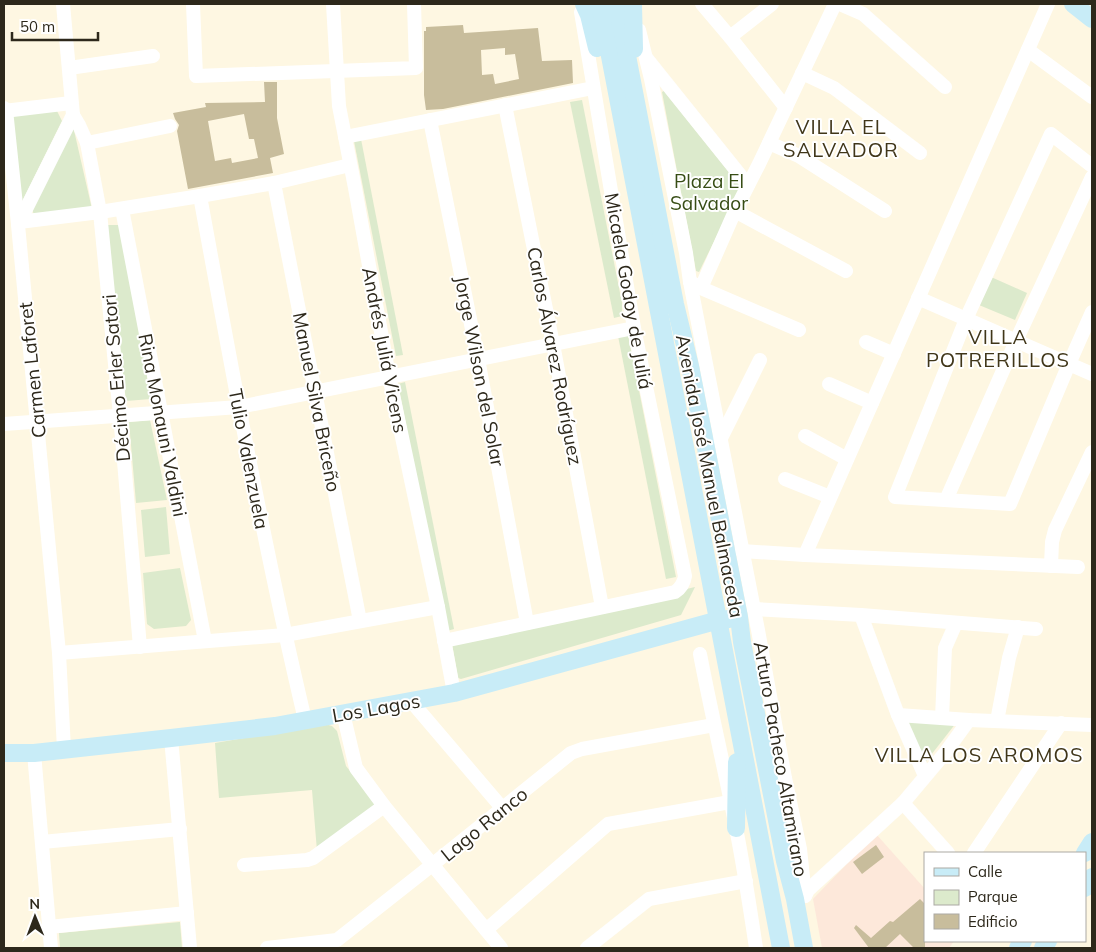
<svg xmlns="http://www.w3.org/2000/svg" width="1096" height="952" viewBox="0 0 1096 952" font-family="Mulish,sans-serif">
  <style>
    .industrial { fill: #fde8da }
    .green { fill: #dceacc }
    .building { fill: #c8bd9c; fill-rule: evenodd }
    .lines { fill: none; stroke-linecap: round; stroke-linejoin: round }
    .minor { stroke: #fff; stroke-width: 14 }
    .major { stroke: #c8ecf7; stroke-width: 18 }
    .labels { text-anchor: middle; stroke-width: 4; stroke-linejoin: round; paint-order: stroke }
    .park-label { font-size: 19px; fill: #374d15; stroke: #fff }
    .street-label { font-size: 19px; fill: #2d281b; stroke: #fff }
    .neighbourhood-label { font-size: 20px; letter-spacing: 1px; fill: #403619; stroke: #fff }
  </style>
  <rect width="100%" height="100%" fill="#fef7e2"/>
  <!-- industrial -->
  <polygon class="industrial" points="876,834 925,889 925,941 954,941 949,948 822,948 813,899"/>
  <!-- green -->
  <g class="green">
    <polygon points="664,91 741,187 699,272 696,271 662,92"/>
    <polygon points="582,100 622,303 622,316 614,318 570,102"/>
    <polygon points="56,109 62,121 19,208 10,116"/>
    <polygon points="73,126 92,209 35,217 31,207"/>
    <polygon points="361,139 403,355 396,356 354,141"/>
    <polygon points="106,225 121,225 151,399 126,401"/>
    <polygon points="991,277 1027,293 1015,320 979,305"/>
    <polygon points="628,335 676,577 666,579 618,336"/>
    <polygon points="405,382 454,629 447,631 398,384"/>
    <polygon points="150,420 167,500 136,503 129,422"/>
    <polygon points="166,507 170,554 145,557 141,510"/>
    <polygon points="180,568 191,620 186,626 154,629 147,624 143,573"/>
    <polygon points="695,587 681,615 461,679 458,678 452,644"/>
    <polygon points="908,720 956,723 924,764 905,725"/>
    <polygon points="325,724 332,726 337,731 346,766 377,805 317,851 312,790 219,798 215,743"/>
    <polygon points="180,922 182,948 60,948 59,933"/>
  </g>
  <!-- building -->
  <g class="building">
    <path d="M463,25L464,33L538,28L542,61L572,60L573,83L443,109L426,110L424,95V31H426V27ZM505,48V55L515,54L519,79L495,84L493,74L482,75L481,50Z"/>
    <path d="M264,82H277V118L284,154L270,158L273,173L188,189L177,131L179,125L175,119L173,113L206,107L205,103L265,102ZM244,114L249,139H254L258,158L232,163L231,158L215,161L208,121Z"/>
    <polygon points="876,845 884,857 862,874 853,862"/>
    <polygon points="920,899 925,904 925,948 914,948 900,934 885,948 869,948 854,928 856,925 871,938 890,921 893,922"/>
  </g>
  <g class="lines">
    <!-- minor -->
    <g class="minor">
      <polyline points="63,4 73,115 18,225 59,653 64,749"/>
      <polyline points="193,4 196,76 416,68 414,4"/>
      <polyline points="333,4 339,106 355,188 389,376 438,607 454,693"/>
      <polyline points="702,4 730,37 786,108"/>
      <polyline points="840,4 863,14 945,87"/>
      <polyline points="639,30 651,79 686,253 690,282 758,630 785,778 800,849 805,896"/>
      <polyline points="730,37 772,4"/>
      <polyline points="1028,50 1092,97"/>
      <polyline points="647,59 748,185"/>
      <polyline points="69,68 153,56"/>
      <polyline points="802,73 834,88 920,153"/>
      <polyline points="505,105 553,344 602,607"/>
      <polyline points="4,108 6,110 18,224"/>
      <polyline points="4,111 71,103"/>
      <polyline points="73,115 79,125 87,143 100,212 120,415 140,647"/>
      <polyline points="430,120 478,359 527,623"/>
      <polyline points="345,137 593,88"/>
      <polyline points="87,143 170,126"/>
      <polyline points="769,143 799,156 885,211"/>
      <polyline points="1092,166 1051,134 966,319 895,497 1010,504 1069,364 1092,312"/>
      <polyline points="274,183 360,621"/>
      <path d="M200,196C232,371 264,547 305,720"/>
      <polyline points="122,209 205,641"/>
      <polyline points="735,211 846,271"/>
      <polyline points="19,222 100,212 200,196 274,183 350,165"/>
      <polyline points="690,282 701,288 735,211 759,164 835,4"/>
      <polyline points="701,288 799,330"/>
      <polyline points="918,298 1092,374"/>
      <polyline points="866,342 894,354"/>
      <polyline points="829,384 872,403"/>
      <polyline points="4,424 239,407 634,328"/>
      <polyline points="805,436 847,459"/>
      <polyline points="720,440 760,360"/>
      <polyline points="785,479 830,497"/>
      <polyline points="946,500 1016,341 1092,177"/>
      <polyline points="742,551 805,555 1078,567"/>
      <polyline points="805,555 1048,4"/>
      <polyline points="1051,566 1052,542 1055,530 1092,452"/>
      <polyline points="754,609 861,615 1036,629"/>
      <polyline points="861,615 898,715 925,776"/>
      <path d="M444,641L675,592C681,588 684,583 685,576L634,328L581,12"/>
      <polyline points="59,653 285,635 438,607"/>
      <path d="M700,654C711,712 725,770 736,828C744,868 750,908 756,948"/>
      <polyline points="411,701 503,809"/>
      <polyline points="343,713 356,768 384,806 501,948"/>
      <polyline points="898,715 969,720 1092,725"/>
      <polyline points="942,718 945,648 956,623"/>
      <polyline points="997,721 1009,658 1018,627"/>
      <polyline points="171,738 190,948"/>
      <polyline points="34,753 51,948"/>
      <polyline points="903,803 948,853"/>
      <polyline points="42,842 180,829"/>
      <polyline points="974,853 1061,723"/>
      <polyline points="244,865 307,860 313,858 384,806"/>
      <polyline points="805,896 808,890 903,803 945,753 969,720"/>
      <polyline points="49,927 187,913"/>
      <polyline points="486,930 608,824 730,802"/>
      <polyline points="267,948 337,940 432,865 571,753 582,749 714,725"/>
      <polyline points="587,948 649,899 746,881"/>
    </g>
    <!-- major -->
    <g class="major">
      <polyline points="584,4 589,15 597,48"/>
      <polyline points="600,4 781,948"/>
      <polyline points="617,4 675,304 690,366 739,617 742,642 785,861 795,899 804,948"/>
      <polyline points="633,4 634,49"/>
      <polyline points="1073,4 1092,19"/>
      <polyline points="4,753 34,753 171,738 275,726 454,693 719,620 729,619"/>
      <polyline points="736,828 737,762"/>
      <polyline points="1085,853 1092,842"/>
      <polyline points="1085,888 1092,877"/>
      <polyline points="1018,948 1023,941"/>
      <polyline points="1043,948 1048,941"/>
    </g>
  </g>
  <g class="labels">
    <!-- park labels -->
    <g class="park-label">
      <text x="709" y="188">Plaza El<tspan x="709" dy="22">Salvador</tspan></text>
    </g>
    <!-- street labels -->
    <g class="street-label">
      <text transform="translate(629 291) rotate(80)" y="7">Micaela Godoy de Juliá</text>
      <text transform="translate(385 350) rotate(79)" y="7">Andrés Juliá Vicens</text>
      <text transform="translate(555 356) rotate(79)" y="7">Carlos Álvarez Rodríguez</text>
      <text transform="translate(32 370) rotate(-96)" y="7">Carmen Laforet</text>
      <text transform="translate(480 371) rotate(79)" y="7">Jorge Wilson del Solar</text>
      <text transform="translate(116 378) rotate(-95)" y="7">Décimo Erler Satori</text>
      <text transform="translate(317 402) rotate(79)" y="7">Manuel Silva Briceño</text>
      <text transform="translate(163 425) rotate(79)" y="7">Rina Monauni Valdini</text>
      <text transform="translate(249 459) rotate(79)" y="7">Tulio Valenzuela</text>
      <text transform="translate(710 476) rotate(79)" y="7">Avenida José Manuel Balmaceda</text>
      <text transform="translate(376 708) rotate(-10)" y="7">Los Lagos</text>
      <text transform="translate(781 759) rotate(80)" y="7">Arturo Pacheco Altamirano</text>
      <text transform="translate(484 824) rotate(-39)" y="7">Lago Ranco</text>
    </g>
    <!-- neighbourhood labels -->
    <g class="neighbourhood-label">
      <text x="841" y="134">VILLA EL<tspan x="841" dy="23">SALVADOR</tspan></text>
      <text x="998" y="344">VILLA<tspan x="998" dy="23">POTRERILLOS</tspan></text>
      <text x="979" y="762">VILLA LOS AROMOS</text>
    </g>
  </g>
  <!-- border -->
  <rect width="1096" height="952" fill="none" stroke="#2d281b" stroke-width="10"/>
  <!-- legend -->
  <rect x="924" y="852" width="162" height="90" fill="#ffffff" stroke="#aba9a4"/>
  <rect x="934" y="868" width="25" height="8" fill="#c8ecf7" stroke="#aba9a4"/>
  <text x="968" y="877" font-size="15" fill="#2d281b">Calle</text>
  <rect x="934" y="890" width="25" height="15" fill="#dceacc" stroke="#aba9a4"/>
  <text x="968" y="902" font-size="15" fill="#2d281b">Parque</text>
  <rect x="934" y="914" width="25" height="15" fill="#c8bd9c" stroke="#aba9a4"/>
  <text x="968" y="927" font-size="15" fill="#2d281b">Edificio</text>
  <!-- north arrow -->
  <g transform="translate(35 917) rotate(359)" stroke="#ffffff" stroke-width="4" paint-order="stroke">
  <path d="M0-4L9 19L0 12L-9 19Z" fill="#2d281b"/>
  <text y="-8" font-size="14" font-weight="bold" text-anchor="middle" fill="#2d281b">N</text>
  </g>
  <!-- scale -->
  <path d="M12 32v8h86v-8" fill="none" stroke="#2d281b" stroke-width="2.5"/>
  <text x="20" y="32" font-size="15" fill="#2d281b" stroke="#ffffff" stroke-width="4" paint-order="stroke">50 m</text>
</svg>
